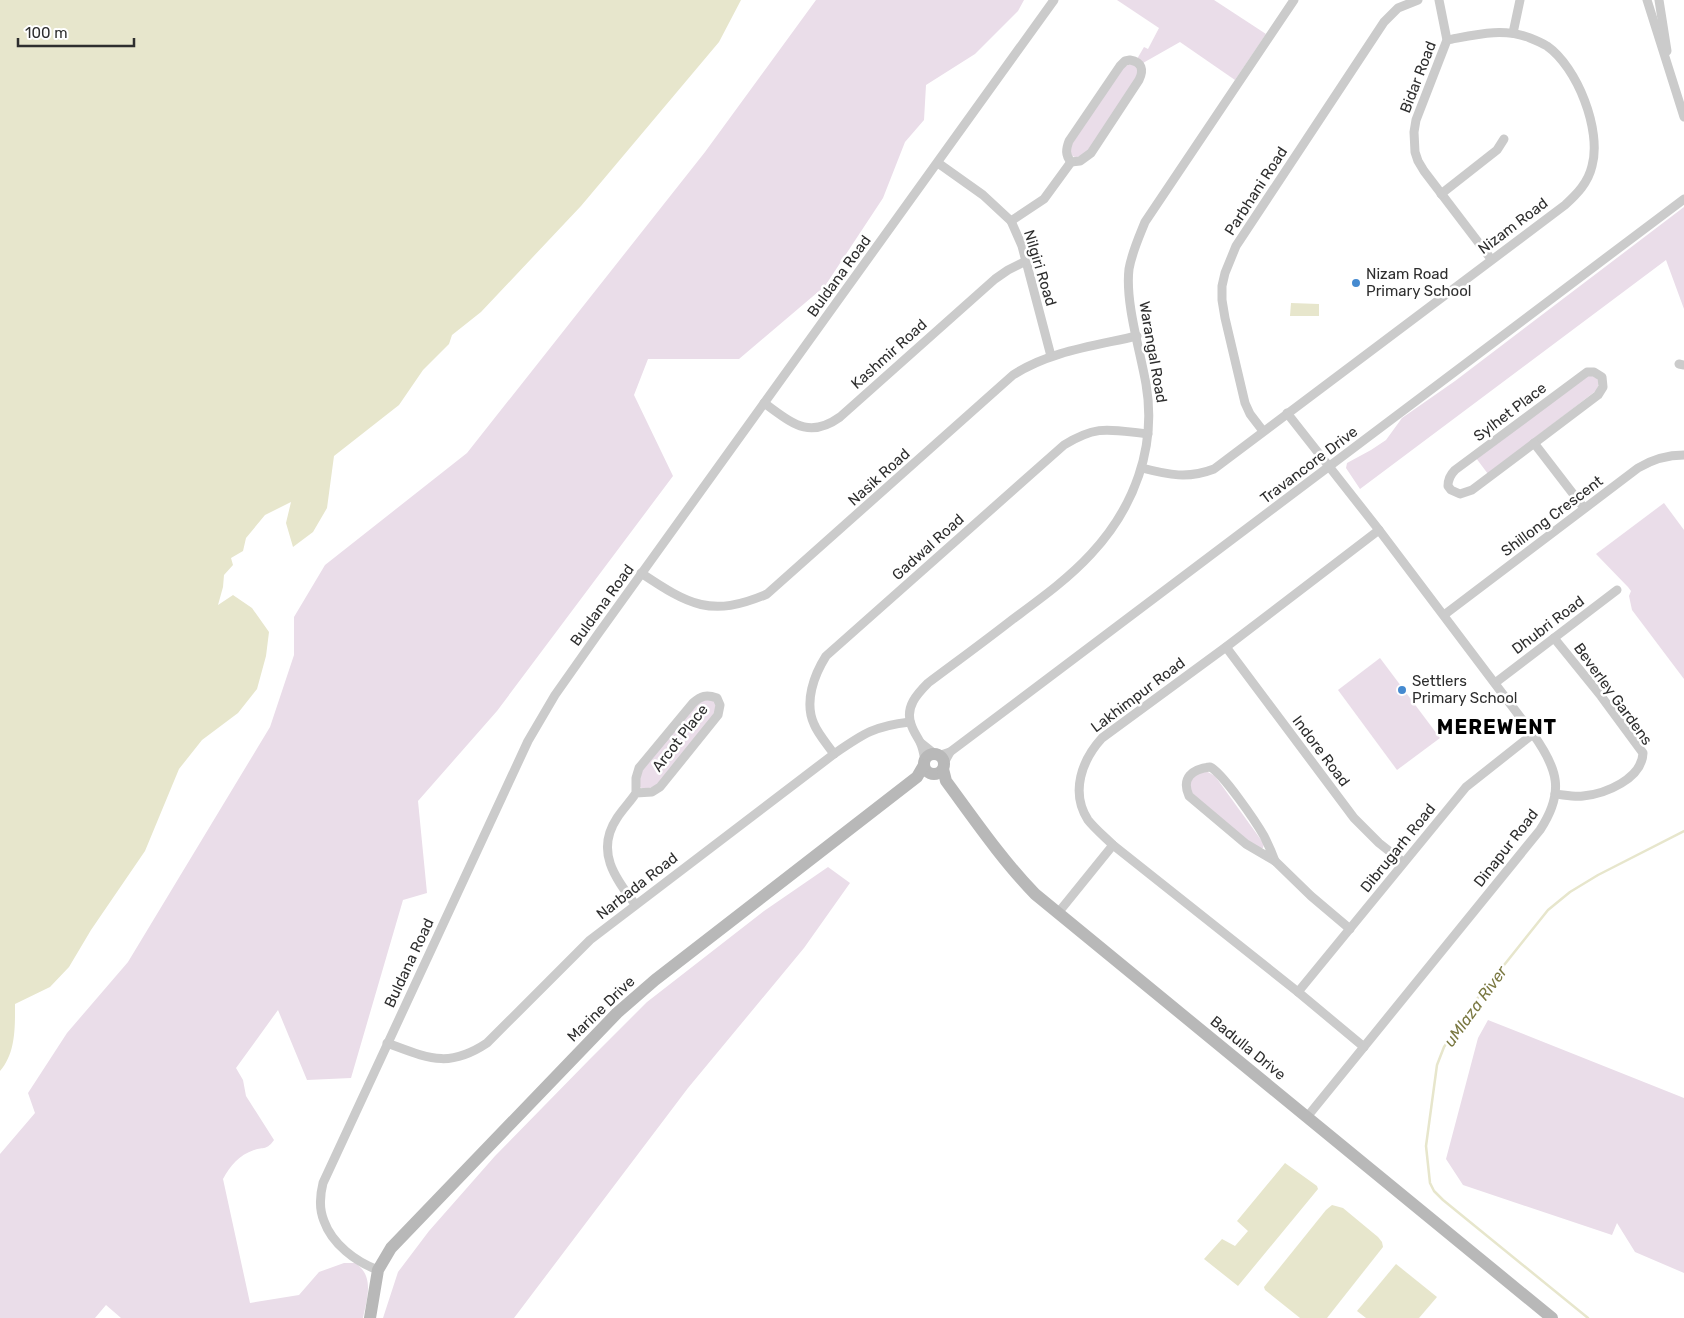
<svg xmlns="http://www.w3.org/2000/svg" width="1684" height="1318" viewBox="0 0 1684 1318" font-family="Rubik,sans-serif">
  <style>
    .green { fill: #eadde9 }
    .water { fill: #e7e6cc }
    .lines { fill: none; stroke-linecap: round; stroke-linejoin: round }
    .stream { stroke: #e7e6cc; stroke-width: 2.5 }
    .street { stroke: #cbcbcb; stroke-width: 9 }
    .secondary { stroke: #b8b8b8; stroke-width: 12 }
    .poi-dot { fill: #458ad0; stroke: #fff; stroke-width: 2 }
    .labels { text-anchor: middle; stroke-width: 5; stroke-linejoin: round; paint-order: stroke }
    .street-label { font-size: 15px; fill: #2e2e2e; stroke: #fff }
    .poi-label { font-size: 15px; fill: #2e2e2e; stroke: #fff; text-anchor: start }
    .water-label { font-size: 16px; font-style: italic; fill: #7a7841; stroke: #fff }
    .district-label { font-size: 20px; font-weight: bold; letter-spacing: 1px; fill: #000; stroke: #fff }
  </style>
  <rect width="100%" height="100%" fill="#fff"/>
  <!-- green -->
  <g class="green">
    <path d="M816,0H1024L1018,11L975,54L926,85L924,120L905,142L883,198L825,286L739,359H648L634,395L673,476L497,711L418,801L427,893L403,900L351,1078L307,1080L278,1010L236,1068L243,1080L246,1096L274,1140C267,1150 264,1147 254,1150C239,1155 230,1166 223,1179L250,1303L299,1295L319,1272L344,1263H355C375,1276 367,1298 363,1318H121L106,1305L95,1318H0V1154L35,1113L28,1093L67,1033L128,962L270,727L294,655V617L325,565L467,453L705,152Z"/>
    <polygon points="1117,0 1214,0 1266,34 1235,80 1180,42 1143,63 1137,59 1144,47 1148,49 1159,28"/>
    <path d="M1135,63L1139,75L1086,154C1079,157 1075,159 1070,154V147L1121,67Z"/>
    <polygon points="1684,207 1684,309 1666,260 1360,489 1346,468 1347,463 1371,450 1386,440 1402,418 1455,381"/>
    <polygon points="1589,375 1597,377 1599,383 1597,390 1488,474 1476,458"/>
    <polygon points="1664,503 1684,530 1684,679 1632,610 1629,596 1631,591 1628,587 1596,554"/>
    <polygon points="1380,658 1440,738 1397,770 1338,690"/>
    <polygon points="701,697 716,701 718,709 655,787 643,789 640,787 639,773"/>
    <polygon points="1206,771 1215,776 1264,844 1263,848 1257,848 1192,795 1189,781 1194,775"/>
    <polygon points="828,867 850,883 804,948 688,1088 514,1318 383,1318 398,1272 429,1231 495,1156 589,1060 647,1002 764,911"/>
    <polygon points="1488,1020 1684,1098 1684,1273 1635,1252 1617,1223 1612,1235 1463,1185 1446,1159 1478,1038"/>
  </g>
  <!-- water -->
  <g class="water">
    <path d="M0,0H741L719,42L581,206L481,312L452,335L449,344L423,370L399,405L334,456L327,508L313,532L293,547L286,523L291,502L265,515L246,538L243,551L231,558L233,565L224,575L223,587L218,605L233,595L252,608L269,632L266,656L257,689L238,713L202,740L179,769L145,851L91,930L69,967L50,987L15,1004C15,1027 16,1053 0,1071Z"/>
    <polygon points="1291,303 1319,304 1319,316 1290,316"/>
    <polygon points="1285,1163 1317,1186 1318,1189 1238,1286 1204,1259 1222,1239 1235,1246 1248,1231 1237,1221"/>
    <polygon points="1332,1205 1343,1208 1378,1237 1382,1242 1383,1247 1327,1318 1300,1318 1265,1290 1264,1287 1326,1210"/>
    <polygon points="1396,1264 1437,1297 1419,1318 1366,1318 1357,1311"/>
  </g>
  <g class="lines">
    <!-- stream -->
    <polyline class="stream" points="1588,1318 1443,1200 1434,1191 1430,1183 1426,1146 1437,1065 1444,1047 1477,999 1548,910 1570,892 1598,875 1684,831"/>
    <!-- street -->
    <g class="street">
      <polyline points="1439,0 1447,40 1416,120 1414,132 1415,152 1418,161 1424,171 1491,259"/>
      <polyline points="1647,0 1684,117"/>
      <polyline points="1659,0 1667,51"/>
      <polyline points="1513,33 1520,0"/>
      <path d="M1130,60C1142,62 1144,70 1139,80L1091,153L1080,161L1071,162C1065,155 1066,149 1069,141L1120,66L1125,61Z"/>
      <polyline points="938,163 983,195 1011,221 1022,246 1051,356"/>
      <polyline points="1441,194 1497,150 1504,139"/>
      <polyline points="1011,221 1044,199 1071,162"/>
      <polyline points="1679,364 1684,365"/>
      <path d="M1587,372H1594L1602,377L1603,387L1598,395L1472,490L1460,494L1451,490L1448,486C1448,479 1450,475 1455,470Z"/>
      <path d="M764,403C791,422 808,440 840,417L995,279L1008,270L1026,261"/>
      <path d="M1287,413L1379,530L1533,734C1558,769 1565,792 1540,830L1307,1117"/>
      <polyline points="1263,431 1250,414 1245,403 1225,318 1222,300 1222,286 1225,273 1236,246 1384,22 1398,8 1418,0"/>
      <polyline points="1534,443 1584,508"/>
      <path d="M1142,468C1169,475 1188,479 1214,469L1565,205C1577,194 1588,183 1592,166C1602,130 1577,67 1547,46C1542,43 1535,40 1530,38C1503,27 1474,35 1447,40"/>
      <path d="M641,573C689,605 711,618 767,594L1013,375C1050,351 1094,346 1137,336"/>
      <path d="M1444,615L1638,468C1653,459 1667,455 1684,455"/>
      <path d="M1554,638L1601,696L1643,753C1642,779 1605,794 1583,796C1574,797 1565,795 1555,794"/>
      <polyline points="1226,647 1354,818 1379,843 1403,862"/>
      <polyline points="1495,683 1617,590"/>
      <polyline points="921,743 936,755"/>
      <path d="M834,754C827,744 818,734 814,724C804,702 814,675 826,656L1064,445C1098,424 1110,430 1148,434"/>
      <polyline points="938,756 950,752 1684,199"/>
      <path d="M925,761C924,755 923,748 920,742C917,736 913,731 911,724C905,707 917,694 928,683C956,662 985,641 1013,619C1040,599 1068,579 1091,554C1134,508 1157,447 1146,384C1140,350 1125,302 1129,269C1132,252 1139,237 1145,222L1294,0"/>
      <polyline points="944,763 950,752"/>
      <path d="M1210,767C1222,772 1256,822 1264,836C1268,844 1272,853 1275,861L1246,844L1189,796C1181,778 1192,769 1210,767Z"/>
      <polyline points="1275,861 1311,896 1350,929"/>
      <path d="M635,904C615,878 595,851 617,818C622,810 630,802 636,793V778L639,768L693,703C701,696 706,694 717,698L720,705L718,715L660,787L652,792L636,793"/>
      <polyline points="1058,913 1113,845"/>
      <polyline points="1298,992 1466,787 1533,734"/>
      <path d="M387,1043C428,1058 448,1069 487,1043L590,940L834,754C863,734 874,726 910,722"/>
      <path d="M1364,1047L1298,992L1113,845C1105,837 1095,829 1088,820C1070,792 1082,760 1102,738L1226,647L1379,530"/>
      <path d="M378,1270C356,1262 332,1244 324,1221C319,1209 320,1195 323,1183L528,741L555,695L598,634L1054,0"/>
    </g>
    <!-- secondary -->
    <g class="secondary">
      <circle cx="934" cy="764" r="10"/>
      <path d="M943,769L946,781C974,819 1002,860 1035,894L1552,1318"/>
      <polyline points="370,1318 378,1270 391,1248 617,1013 655,980 917,777 924,765"/>
    </g>
  </g>
  <!-- markers -->
  <g class="poi-dot">
    <circle cx="1356" cy="283" r="5"/>
    <circle cx="1402" cy="690" r="5"/>
  </g>
  <g class="labels">
    <!-- street labels -->
    <g class="street-label">
      <text transform="translate(1418 77) rotate(-69)" y="5">Bidar Road</text>
      <text transform="translate(1256 191) rotate(-57)" y="5">Parbhani Road</text>
      <text transform="translate(1513 226) rotate(-37)" y="5">Nizam Road</text>
      <text transform="translate(1040 268) rotate(73)" y="5">Nilgiri Road</text>
      <text transform="translate(839 276) rotate(-54)" y="5">Buldana Road</text>
      <text transform="translate(1153 352) rotate(80)" y="5">Warangal Road</text>
      <text transform="translate(889 354) rotate(-42)" y="5">Kashmir Road</text>
      <text transform="translate(1510 412) rotate(-37)" y="5">Sylhet Place</text>
      <text transform="translate(1309 465) rotate(-37)" y="5">Travancore Drive</text>
      <text transform="translate(879 477) rotate(-42)" y="5">Nasik Road</text>
      <text transform="translate(1552 516) rotate(-37)" y="5">Shillong Crescent</text>
      <text transform="translate(928 547) rotate(-42)" y="5">Gadwal Road</text>
      <text transform="translate(602 605) rotate(-54)" y="5">Buldana Road</text>
      <text transform="translate(1548 625) rotate(-37)" y="5">Dhubri Road</text>
      <text transform="translate(1613 694) rotate(54)" y="5">Beverley Gardens</text>
      <text transform="translate(1138 695) rotate(-37)" y="5">Lakhimpur Road</text>
      <text transform="translate(680 738) rotate(-52)" y="5">Arcot Place</text>
      <text transform="translate(1321 751) rotate(53)" y="5">Indore Road</text>
      <text transform="translate(1398 848) rotate(-51)" y="5">Dibrugarh Road</text>
      <text transform="translate(1506 848) rotate(-52)" y="5">Dinapur Road</text>
      <text transform="translate(637 886) rotate(-38)" y="5">Narbada Road</text>
      <text transform="translate(409 963) rotate(-65)" y="5">Buldana Road</text>
      <text transform="translate(601 1009) rotate(-44)" y="5">Marine Drive</text>
      <text transform="translate(1248 1048) rotate(39)" y="5">Badulla Drive</text>
    </g>
    <!-- poi labels -->
    <g class="poi-label">
      <text x="1366" y="279">Nizam Road<tspan x="1366" dy="17">Primary School</tspan></text>
      <text x="1412" y="686">Settlers<tspan x="1412" dy="17">Primary School</tspan></text>
    </g>
    <!-- water labels -->
    <g class="water-label">
      <text transform="translate(1475 1006) rotate(-54)" y="6">uMlaza River</text>
    </g>
    <!-- district labels -->
    <g class="district-label">
      <text x="1497" y="734">MEREWENT</text>
    </g>
  </g>
  <!-- scale -->
  <path d="M18 38v8h116v-8" fill="none" stroke="#2e2e2e" stroke-width="2.5"/>
  <text x="25" y="38" font-size="15" fill="#2e2e2e" stroke="#ffffff" stroke-width="4" paint-order="stroke">100 m</text>
</svg>
